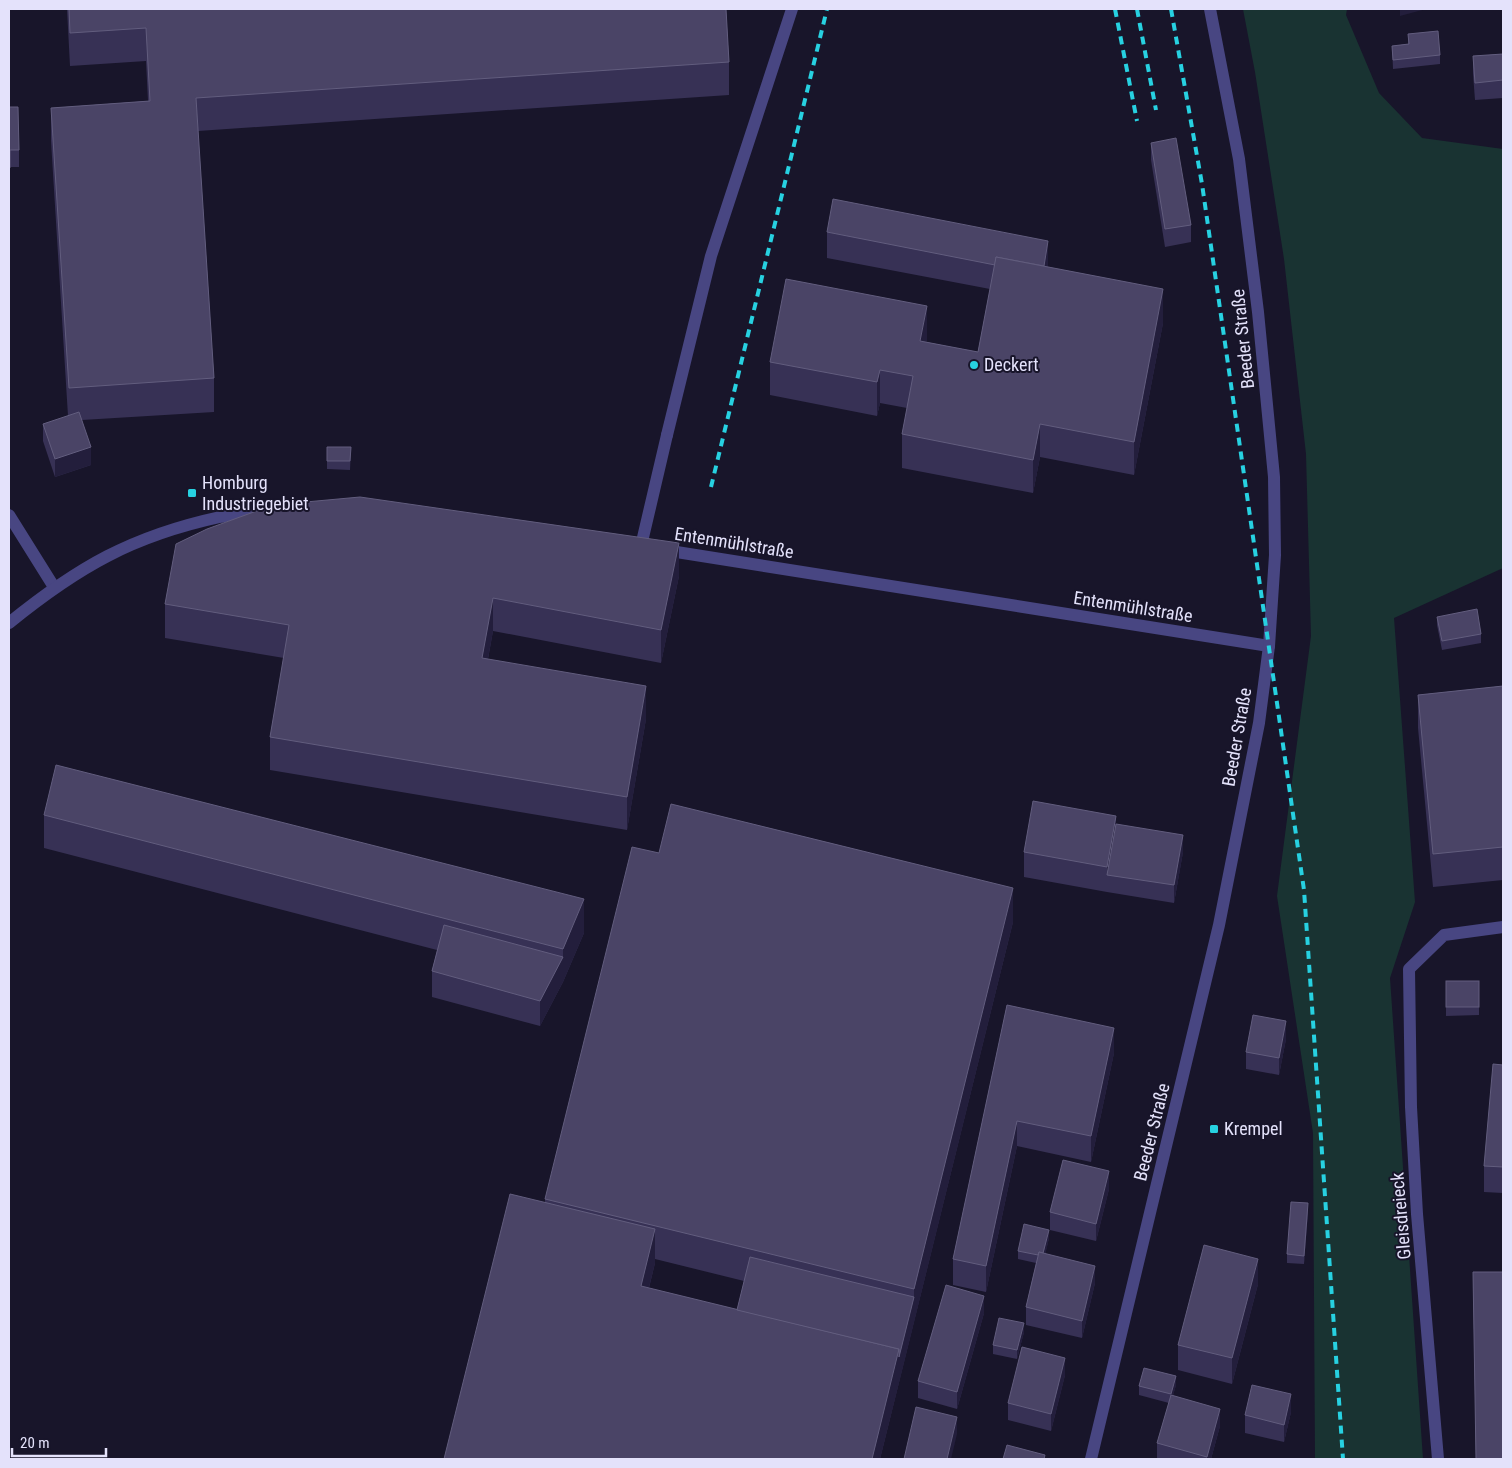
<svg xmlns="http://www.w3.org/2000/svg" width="1512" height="1468" viewBox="0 0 1512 1468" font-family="'Roboto Condensed',sans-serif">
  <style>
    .green { fill: #193332 }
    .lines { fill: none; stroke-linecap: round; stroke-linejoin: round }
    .service { stroke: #484682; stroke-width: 12 }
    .minor { stroke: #484682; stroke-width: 12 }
    .tertiary { stroke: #484682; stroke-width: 12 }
    .rail { stroke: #27d1e1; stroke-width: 4; stroke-dasharray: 8 6; stroke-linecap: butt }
    .wall { fill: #373155; fill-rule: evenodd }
    .shaded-wall { fill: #231e3c }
    .building { fill: #4a4466; stroke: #625d7e }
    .poi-dot { fill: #27d1e1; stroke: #18152a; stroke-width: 2 }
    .labels { text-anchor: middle; stroke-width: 4; stroke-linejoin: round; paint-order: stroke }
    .street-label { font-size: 18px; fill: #e4e2fb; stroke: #18152a }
    .poi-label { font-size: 18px; fill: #e4e2fb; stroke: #18152a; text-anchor: start }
  </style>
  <rect width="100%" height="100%" fill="#18152a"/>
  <!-- green -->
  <polygon class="green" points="1243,9 1347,9 1346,15 1379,93 1422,138 1503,149 1503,568 1394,618 1415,902 1390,978 1423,1459 1315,1459 1313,1133 1277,896 1311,636 1306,454 1284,259 1255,72"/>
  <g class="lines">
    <!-- service -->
    <g class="service">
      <polyline points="667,435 711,256 792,9"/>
      <polyline points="1438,1459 1417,1214 1411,1107 1409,969 1444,935 1503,927"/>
    </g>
    <!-- minor -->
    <g class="minor">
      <polyline points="9,515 54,587"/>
      <polyline points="641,546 667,435"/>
      <polyline points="664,550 1269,646"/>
      <path d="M9,623C78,567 132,536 220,517C240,513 259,509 280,508"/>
    </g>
    <!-- tertiary -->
    <polyline class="tertiary" points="1091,1459 1219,925 1259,723 1269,646 1275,555 1274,477 1258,312 1239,159 1210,9"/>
    <!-- rail -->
    <g class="rail">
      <polyline points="1115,9 1137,121"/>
      <polyline points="1137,9 1156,110"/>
      <polyline points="1171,9 1202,184 1304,890 1343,1459"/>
      <polyline points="711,487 827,9"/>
    </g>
  </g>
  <!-- wall -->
  <g class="wall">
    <polygon points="67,9 726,9 729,62 729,95 198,131 214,378 214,412 82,420 91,465 55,477 43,441 43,424 68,416 51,141 51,108 148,101 146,61 70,66"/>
    <polygon points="1408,34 1440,55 1440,64 1393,69 1392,46 1408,44"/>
    <polygon points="1503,54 1503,98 1475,100 1473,74 1473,56"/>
    <polygon points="9,107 19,150 19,167 10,167 10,186 9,186"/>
    <polygon points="1151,143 1191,225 1191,242 1165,247 1151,160"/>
    <polygon points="827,232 1048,267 1163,323 1134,475 1040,457 1033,493 902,468 902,434 907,408 880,403 877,416 770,395 770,362 927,339 926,342 978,352 990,289 827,258"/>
    <polygon points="327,447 351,447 350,470 327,469"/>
    <polygon points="679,576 661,663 493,631 488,659 646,719 627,830 270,770 270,737 284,658 165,638 165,604"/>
    <polygon points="1437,617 1481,634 1481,643 1442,650 1437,625"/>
    <polygon points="1503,686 1503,880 1433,887 1418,728 1418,695"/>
    <polygon points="44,815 584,933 563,982 540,1026 432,997 432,971 437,950 44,848"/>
    <polygon points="1116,816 1116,824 1183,852 1174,903 1107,892 1024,877 1024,852"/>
    <path d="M659,853L1013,922L880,1459H444L545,1202V1199ZM655,1259L744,1281L737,1310L649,1288L655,1263Z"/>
    <polygon points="1446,981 1479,981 1479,1015 1446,1016"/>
    <polygon points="1007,1005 1114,1053 1091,1162 1017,1146 986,1292 953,1285 953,1259"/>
    <polygon points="1286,1039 1279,1075 1246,1069 1246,1052"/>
    <polygon points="1503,1065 1503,1193 1484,1192 1484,1166"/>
    <polygon points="1109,1189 1096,1241 1050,1230 1050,1212"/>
    <polygon points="1308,1212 1304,1264 1287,1263 1287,1254"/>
    <polygon points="1049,1238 1045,1254 1095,1283 1082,1338 1026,1325 1026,1307 1036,1263 1018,1259 1018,1251"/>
    <polygon points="1473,1272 1503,1459 1476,1459"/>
    <polygon points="1258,1284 1232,1384 1178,1370 1178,1345"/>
    <polygon points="984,1313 957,1409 918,1398 918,1381"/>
    <polygon points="1024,1332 1017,1359 993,1354 993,1345"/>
    <polygon points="1065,1375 1051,1431 1008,1420 1008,1403"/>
    <polygon points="1176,1385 1173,1395 1220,1426 1211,1459 1157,1459 1157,1443 1169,1403 1139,1395 1139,1386"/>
    <polygon points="1291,1412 1284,1442 1245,1433 1245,1415"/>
  </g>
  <!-- shaded-wall -->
  <g class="shaded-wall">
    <polygon points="1400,9 1426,9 1400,16"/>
    <polygon points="1048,241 1048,266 1042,299 1042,274"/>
    <polygon points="1163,289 1163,323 1134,475 1134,442"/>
    <polygon points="927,306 927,339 920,374 920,341"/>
    <polygon points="880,370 880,403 877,416 877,382"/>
    <polygon points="1040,424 1040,457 1033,493 1033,460"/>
    <polygon points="91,447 91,465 55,477 55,459"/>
    <polygon points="679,543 679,576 661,663 661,630"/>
    <polygon points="493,598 493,631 482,691 482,658"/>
    <polygon points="646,686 646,719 627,830 627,797"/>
    <polygon points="1116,816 1116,841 1107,875 1107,867"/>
    <polygon points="1183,835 1183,852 1174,903 1174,885"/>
    <polygon points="1013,888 1013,922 899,1383 899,1357 914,1297 914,1289"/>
    <polygon points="584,899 584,933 563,982 540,1026 540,1001 563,957 563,949"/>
    <polygon points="1286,1021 1286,1039 1279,1075 1279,1058"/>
    <polygon points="1114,1028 1114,1053 1091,1162 1091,1136"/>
    <polygon points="1017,1121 1017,1146 986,1292 986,1266"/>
    <polygon points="1109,1171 1109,1189 1096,1241 1096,1224"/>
    <polygon points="1308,1203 1308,1212 1304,1264 1304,1256"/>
    <polygon points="655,1229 655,1263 641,1320 641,1286"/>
    <polygon points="1049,1230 1049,1238 1043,1265 1043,1256"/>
    <polygon points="1258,1259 1258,1284 1232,1384 1232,1358"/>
    <polygon points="1095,1266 1095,1283 1082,1338 1082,1321"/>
    <polygon points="984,1296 984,1313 957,1409 957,1392"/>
    <polygon points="1024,1323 1024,1332 1017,1359 1017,1350"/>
    <polygon points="899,1349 899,1383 880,1459 872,1459"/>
    <polygon points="1065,1358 1065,1375 1051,1431 1051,1414"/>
    <polygon points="1176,1376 1176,1385 1171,1403 1171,1394"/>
    <polygon points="1291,1394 1291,1412 1284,1442 1284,1425"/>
    <polygon points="1220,1409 1220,1426 1211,1459 1207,1459 1207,1457"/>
    <polygon points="957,1417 957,1434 951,1459 947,1459"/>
  </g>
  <!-- building -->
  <g class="building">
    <polygon points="69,9 726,9 729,62 196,98 214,378 69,388 51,108 150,101 146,28 70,33"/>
    <polygon points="1438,31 1440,55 1393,60 1392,46 1409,44 1408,34"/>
    <polygon points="1503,54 1503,80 1475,83 1473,56"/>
    <polygon points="9,107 18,107 19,150 10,150 10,168 9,168"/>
    <polygon points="1176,138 1191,225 1165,229 1151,143"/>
    <polygon points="833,199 1048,241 1044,266 996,257 995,265 827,232"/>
    <polygon points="996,257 1163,289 1134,442 1040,424 1033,460 902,434 913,376 880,370 877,382 770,362 786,279 927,306 920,341 978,352"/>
    <polygon points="79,412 91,447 55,459 43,424"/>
    <polygon points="327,447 351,447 350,461 327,461"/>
    <polygon points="360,497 679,543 661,630 493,598 482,658 646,686 627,797 270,737 289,625 165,604 176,544 207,529 273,505"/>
    <polygon points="1477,609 1481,634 1442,641 1437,617"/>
    <polygon points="1503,686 1503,847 1433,854 1418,695"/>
    <polygon points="56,765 584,899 563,949 44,815"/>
    <polygon points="1033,801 1116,816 1107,867 1024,852"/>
    <polygon points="671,804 1013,888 914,1289 545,1199 632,847 659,853"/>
    <polygon points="1116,824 1183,835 1174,885 1107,875"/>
    <polygon points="444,925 563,957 540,1001 432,971"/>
    <rect x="1446" y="981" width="33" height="26"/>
    <polygon points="1007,1005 1114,1028 1091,1136 1017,1121 986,1266 953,1259"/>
    <polygon points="1253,1015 1286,1021 1279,1058 1246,1052"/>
    <polygon points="1493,1064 1503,1065 1503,1167 1484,1166"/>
    <polygon points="1063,1160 1109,1171 1096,1224 1050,1212"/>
    <polygon points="510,1194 655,1229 641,1286 899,1349 872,1459 444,1459"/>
    <polygon points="1291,1202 1308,1203 1304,1256 1287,1254"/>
    <polygon points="1024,1224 1049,1230 1043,1253 1039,1252 1038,1255 1018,1251"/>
    <polygon points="1204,1245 1258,1259 1232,1358 1178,1345"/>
    <polygon points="1039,1252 1095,1266 1082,1321 1026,1307"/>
    <polygon points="750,1257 914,1297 899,1357 899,1349 737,1310"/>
    <polygon points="1473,1272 1503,1272 1503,1459 1476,1459"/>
    <polygon points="946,1285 984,1296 957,1392 918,1381"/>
    <polygon points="999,1318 1024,1323 1017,1350 993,1345"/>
    <polygon points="1022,1347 1065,1358 1051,1414 1008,1403"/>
    <polygon points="1144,1368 1176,1376 1171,1394 1139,1386"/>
    <polygon points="1252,1385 1291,1394 1284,1425 1245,1415"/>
    <polygon points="1171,1395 1220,1409 1207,1457 1157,1443"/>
    <polygon points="916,1407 957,1417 947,1459 904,1459"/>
    <polygon points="1007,1445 1045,1455 1044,1459 1003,1459"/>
  </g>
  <!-- markers -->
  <g class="poi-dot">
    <circle cx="974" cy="365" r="5"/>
    <rect x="187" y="488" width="10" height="10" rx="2.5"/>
    <rect x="1209" y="1124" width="10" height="10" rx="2.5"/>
  </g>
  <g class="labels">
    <!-- street labels -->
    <g class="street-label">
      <text transform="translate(1243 339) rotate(-96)" y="6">Beeder Straße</text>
      <text transform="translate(734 543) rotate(9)" y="6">Entenmühlstraße</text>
      <text transform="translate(1133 607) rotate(9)" y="6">Entenmühlstraße</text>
      <text transform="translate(1237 737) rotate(-80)" y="6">Beeder Straße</text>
      <text transform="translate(1152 1132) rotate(-76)" y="6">Beeder Straße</text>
      <text transform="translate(1401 1216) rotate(-95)" y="6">Gleisdreieck</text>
    </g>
    <!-- poi labels -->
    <g class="poi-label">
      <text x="984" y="371">Deckert</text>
      <text x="202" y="489">Homburg<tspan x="202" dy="21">Industriegebiet</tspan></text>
      <text x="1224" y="1135">Krempel</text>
    </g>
  </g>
  <!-- border -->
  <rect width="1512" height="1468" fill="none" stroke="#e4e2fb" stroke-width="20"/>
  <!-- scale -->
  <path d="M12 1448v8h94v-8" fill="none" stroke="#e4e2fb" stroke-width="2.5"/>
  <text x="20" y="1448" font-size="15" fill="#e4e2fb" stroke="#18152a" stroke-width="4" paint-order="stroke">20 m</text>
</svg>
